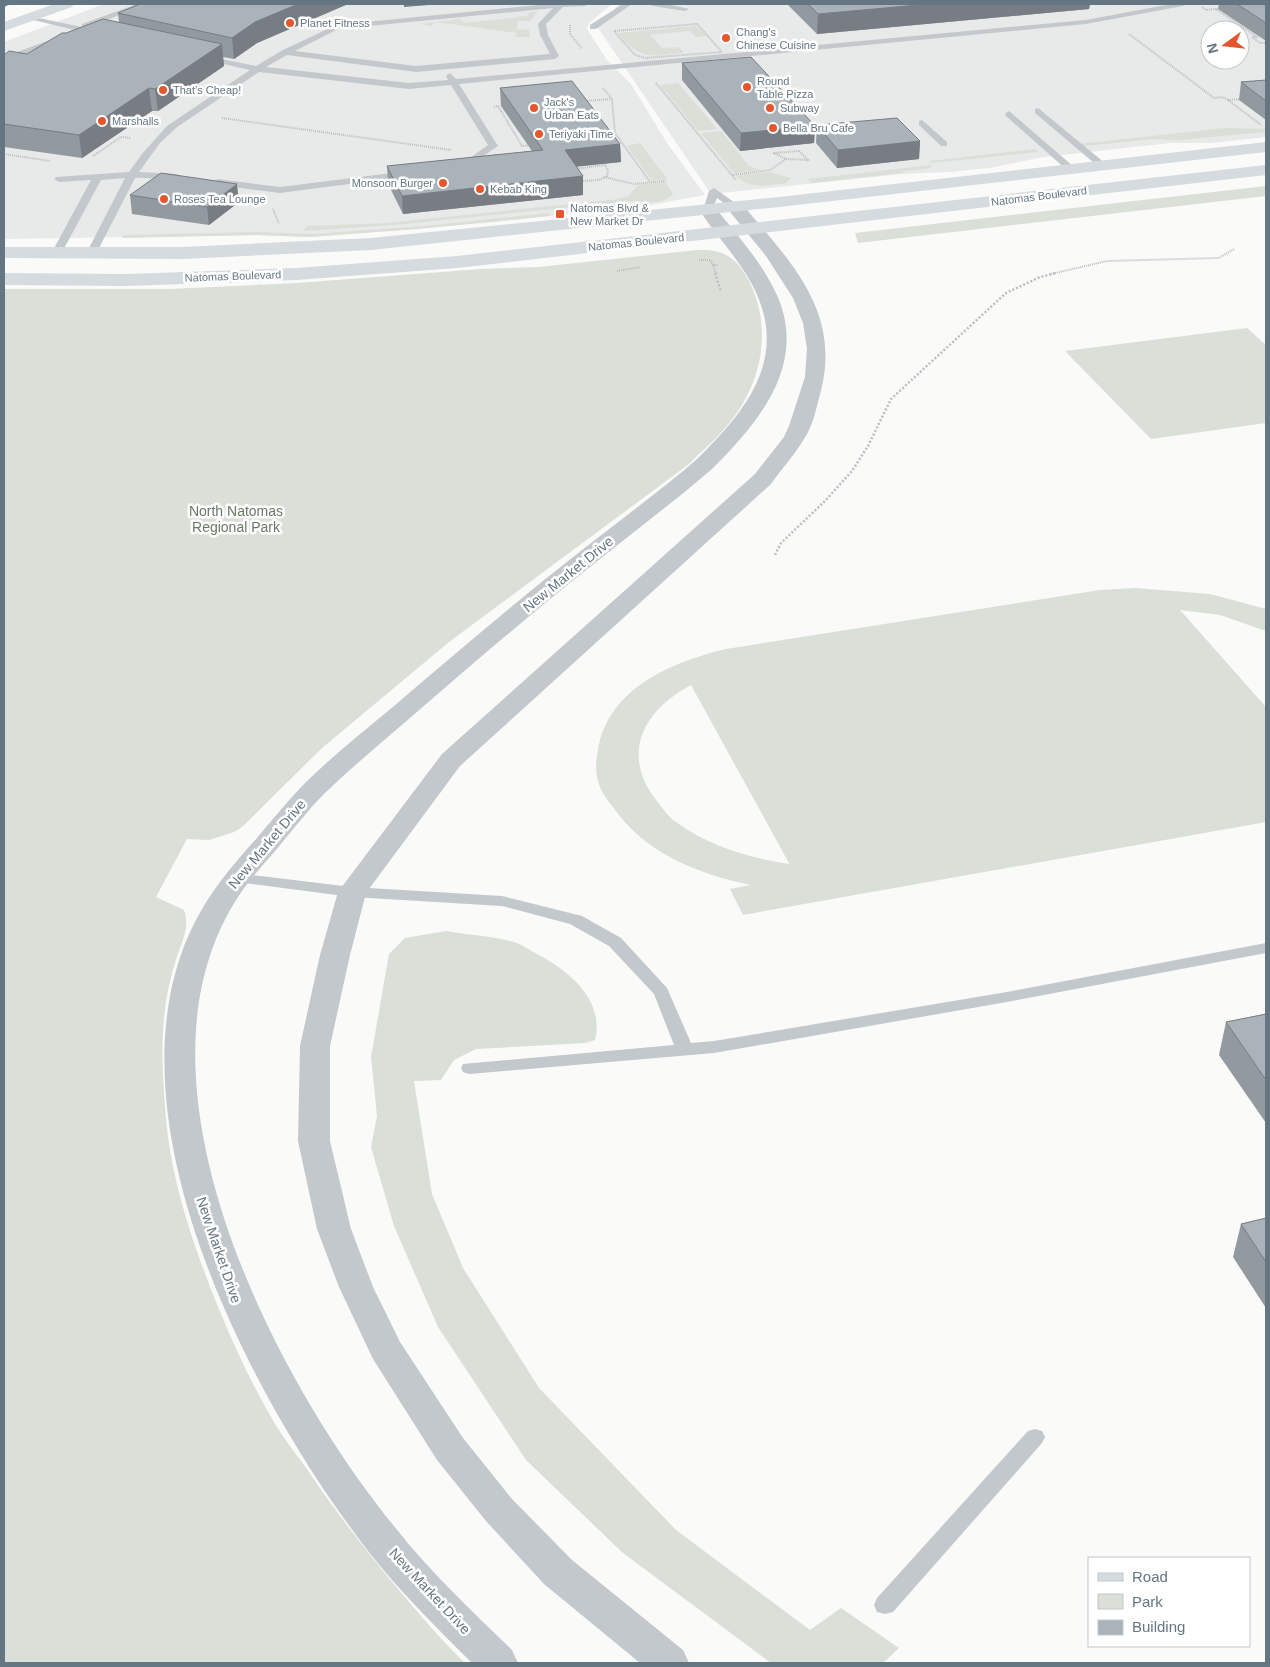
<svg xmlns="http://www.w3.org/2000/svg" width="1270" height="1667" viewBox="0 0 1270 1667" font-family="Arial,sans-serif">
  <style>
    .built { fill: #e8e9e9; fill-rule: evenodd }
    .green { fill: #dadfd7; fill-rule: evenodd }
    .lines { fill: none; stroke-linecap: round; stroke-linejoin: round }
    .path-far1 { stroke: #bbbfc2; stroke-width: 2; stroke-dasharray: 1 1; stroke-linecap: butt }
    .path { stroke: #bbbfc2; stroke-width: 2.5; stroke-dasharray: 2 2; stroke-linecap: butt }
    .lane { fill: #c3c8cc; fill-rule: evenodd }
    .street { fill: #c3c8cc; fill-rule: evenodd }
    .secondary { fill: #d6dbdf; fill-rule: evenodd }
    .wall { fill: #929a9f }
    .shaded-wall { fill: #777d82 }
    .building { fill: #aab3b9; stroke: #777d82 }
    .poi-dot { fill: #e4572e; stroke: #fff; stroke-width: 2 }
    .labels { text-anchor: middle; stroke-width: 5; stroke-linejoin: round; paint-order: stroke }
    .far-poi-label { font-size: 11px; fill: #657683; stroke: #fff; text-anchor: start }
    .far-street-label { font-size: 11px; fill: #657683; stroke: #fff }
    .park-label { font-size: 14px; fill: #687a64; stroke: #fff }
    .street-label { font-size: 14px; fill: #657683; stroke: #fff }
  </style>
  <rect width="100%" height="100%" fill="#fafaf8"/>
  <!-- built -->
  <g class="built">
    <polygon points="104,4 612,4 590,22 587,29 607,60 631,84 667,143 705,195 651,205 495,222 314,237 257,235 4,239 4,42"/>
    <path d="M619,4H1266V137L1212,143H1171L1044,157L989,168L950,172L902,174L711,194L598,28ZM1210,30H1240V60H1210Z"/>
  </g>
  <!-- green -->
  <g class="green">
    <polygon points="538,11 530,21 518,21 517,29 529,30 530,37 514,37 518,33 436,22 431,26 420,24 460,19 464,23 528,16 527,13"/>
    <path d="M696,26L706,36L696,37L690,31L650,35L662,48L679,47L684,53C652,56 640,61 618,33Z"/>
    <polygon points="678,83 717,129 698,131 660,85"/>
    <polygon points="1225,128 1266,129 1266,132 1179,140 1153,139 1083,146 1079,144"/>
    <polygon points="721,131 749,166 761,170 734,173 701,133"/>
    <polygon points="640,143 667,179 652,181 627,146"/>
    <polygon points="1035,149 1039,152 930,163 930,161"/>
    <polygon points="932,165 930,168 905,171 902,173 812,183 808,179"/>
    <path d="M769,172L791,178L786,183C768,185 750,190 736,176Z"/>
    <path d="M665,182L673,194C664,205 646,202 634,201L393,225L303,231L307,226L388,223L619,199L628,196L638,185Z"/>
    <polygon points="1266,186 1266,196 858,243 855,233"/>
    <polygon points="549,213 550,216 418,229 307,237 257,235 122,238 123,235 257,232 312,234 424,226"/>
    <path d="M697,250C724,249 736,257 749,281C771,324 764,375 736,414C723,433 705,448 689,464L449,642L322,748L242,827L234,832L209,840L187,839L156,897L184,910C191,928 180,945 175,963C160,1009 161,1058 165,1106C169,1174 191,1239 216,1302C233,1344 252,1385 275,1424C285,1440 296,1454 307,1469C331,1505 356,1538 383,1571C410,1603 435,1634 465,1663H4V289H169L297,283L481,269L539,267Z"/>
    <polygon points="1247,328 1266,345 1266,423 1151,439 1065,351"/>
    <path d="M1135,588L1210,594L1266,609V631L1220,615L1180,610L1266,707V822L743,915L730,889L751,885C698,874 644,853 613,807C607,800 600,790 598,781C595,772 596,759 598,750C608,688 672,662 726,649L1100,590ZM691,685L789,863V864C750,858 708,846 676,822C668,817 662,807 656,800C620,753 644,710 691,685Z"/>
    <path d="M446,931C468,935 493,936 514,942C521,944 528,949 535,953C567,969 605,999 595,1040L585,1043L476,1049L454,1060L441,1080L414,1081L432,1194L463,1268L539,1388L676,1530L810,1630L841,1608L899,1648L883,1663H771L623,1553L526,1460L438,1327L394,1226L371,1147L377,1116L371,1057L389,954L405,938Z"/>
  </g>
  <g class="lines">
    <!-- path-far1 -->
    <g class="path-far1">
      <polyline points="1202,7 1206,10 1216,9"/>
      <polyline points="1221,8 1216,9 1257,37 1252,37 1260,43 1266,43"/>
      <polygon points="697,24 722,52 645,58 635,55 614,31"/>
      <polyline points="570,25 570,34 582,49"/>
      <polyline points="1129,34 1214,98 1223,97 1228,100"/>
      <polyline points="656,83 736,180"/>
      <polyline points="603,88 612,99 615,133 650,182"/>
      <polyline points="1243,99 1228,100 1261,125"/>
      <polyline points="585,101 611,99"/>
      <polyline points="494,107 498,106 522,146 531,145"/>
      <polyline points="222,118 451,150"/>
      <polygon points="799,151 808,160 786,159 774,153"/>
      <polyline points="4,154 50,161"/>
      <polyline points="93,156 121,137 131,138"/>
      <polyline points="575,169 605,165 608,170 607,176 599,180 581,181"/>
      <polyline points="732,175 770,170 786,159"/>
      <polyline points="604,177 634,184 666,181"/>
      <polyline points="273,209 279,224"/>
      <polyline points="699,260 710,260 713,265 718,265"/>
      <polyline points="713,265 716,274"/>
      <polyline points="617,271 641,267"/>
      <polyline points="1051,274 1107,261 1219,258 1234,249"/>
    </g>
    <!-- path -->
    <g class="path">
      <polyline points="715,273 721,292"/>
      <polyline points="775,555 781,543 825,501 852,471 868,446 891,399 1006,293 1040,277 1056,273"/>
    </g>
    <!-- lane -->
    <g class="lane">
      <polygon points="137,4 148,4 86,28 99,31 100,33 96,35 25,18 29,16 82,27 82,24"/>
      <path d="M549,4H589L585,6L563,7L546,24L548,35L559,56L555,59L416,72L287,55L266,67L409,83L448,80L446,76L450,73L456,79L1086,20L1171,4H1187L1183,6L1086,24L459,84L498,146L463,170L458,167L460,165L488,145L451,85L409,89L259,72L177,127L160,143L139,172L177,174L182,177C175,182 146,177 135,178L95,256H87L86,254L125,178L101,180L61,254L56,257L51,254L91,180L59,182L54,179L56,177L129,172L142,154L167,126L250,70L201,59V55L256,66L283,50L336,25ZM553,8L538,24L540,35L550,54L416,66L295,51L338,29Z"/>
      <polygon points="623,4 632,4 596,29 590,29 590,25"/>
      <polygon points="649,4 667,4 689,9 685,11 653,6"/>
      <polygon points="52,39 59,41 4,62 4,57"/>
      <polygon points="1038,108 1106,164 1106,168 1100,168 1035,113 1035,109"/>
      <polygon points="1009,111 1074,167 1074,171 1068,171 1006,116 1005,114"/>
      <polygon points="922,120 947,142 947,146 941,146 919,125 919,121"/>
      <polygon points="408,171 411,172 411,176 280,193 218,185 213,182 218,179 280,187"/>
      <polygon points="714,188 738,205 738,209 732,209 717,198 711,212 705,212 703,210 709,191"/>
      <polygon points="235,873 352,887 502,896 582,916 621,938 667,988 691,1043 714,1041 1007,992 1266,943 1266,953 1007,1002 714,1053 469,1074 463,1072 461,1068 463,1064 674,1045 654,994 609,946 570,924 502,906 352,897 230,881 227,878 230,875"/>
      <polygon points="1035,1429 1042,1431 1045,1437 1042,1443 893,1612 885,1614 877,1612 874,1605 877,1598 1028,1431"/>
    </g>
    <!-- street -->
    <g class="street">
      <path d="M735,202L741,203C792,263 844,314 819,398C816,410 813,423 807,434C797,452 783,467 771,484L460,766L366,893L350,955L330,1046V1141L351,1229L373,1287L400,1342L463,1438L512,1499L572,1560L683,1650L689,1663H640L544,1584L486,1521L437,1460L373,1359L339,1287L317,1229L298,1141L300,1046L320,955L338,892L442,754L755,474L784,437L789,426L805,377L807,349L803,323L793,298L766,256L726,207L729,203Z"/>
      <path d="M708,205L714,206C736,234 761,261 776,293C809,364 759,422 712,469C675,501 637,529 600,559C535,610 472,664 410,718C381,743 352,767 325,793C307,811 292,831 276,850C263,865 249,880 238,897C118,1081 276,1383 398,1531C432,1574 473,1612 512,1650L518,1663H472C436,1627 399,1591 368,1551C249,1397 88,1093 205,904C220,880 238,859 257,838C273,819 289,799 307,781C335,754 365,730 394,706C456,653 518,600 582,550C620,520 659,492 696,460C751,406 794,351 746,274C732,252 714,232 699,210L702,206Z"/>
    </g>
    <!-- secondary -->
    <g class="secondary">
      <polygon points="54,4 74,4 72,7 4,31 4,22"/>
      <polygon points="1266,142 1266,152 779,207 371,250 183,259 4,258 4,247 183,247 371,238 779,197"/>
      <polygon points="1266,165 1266,175 457,268 296,280 126,286 4,285 4,273 126,274 296,268 457,256"/>
    </g>
  </g>
  <!-- wall -->
  <g class="wall">
    <polygon points="140,4 348,4 257,43 234,59 223,57 224,66 158,111 152,111 82,158 4,147 4,55 27,54 66,33 119,22 118,13"/>
    <polygon points="787,4 1090,4 1089,9 817,34"/>
    <polygon points="1219,4 1266,4 1266,41 1218,9"/>
    <polygon points="682,63 815,126 814,143 740,151 682,80"/>
    <polygon points="1266,80 1266,120 1239,100 1241,82"/>
    <polygon points="500,88 620,144 621,162 576,166 583,195 403,214 388,184 387,166 532,151 501,106"/>
    <polygon points="817,125 920,141 919,159 837,168 816,143"/>
    <polygon points="130,195 239,202 209,225 132,214"/>
    <polygon points="1266,1014 1266,1123 1219,1055 1226,1022"/>
    <polygon points="1266,1218 1266,1308 1233,1257 1241,1224"/>
  </g>
  <!-- shaded-wall -->
  <g class="shaded-wall">
    <polygon points="4,4 11,4 4,7"/>
    <polygon points="298,4 348,4 257,43 234,59 232,38 255,22"/>
    <polygon points="404,4 441,4 404,7"/>
    <polygon points="929,4 1090,4 1089,9 817,34 818,14"/>
    <polygon points="222,44 224,66 158,111 155,89"/>
    <polygon points="149,88 152,111 82,158 79,135"/>
    <polygon points="815,126 814,143 740,151 741,133"/>
    <polygon points="920,141 919,159 837,168 838,150"/>
    <polygon points="620,144 621,162 565,168 565,150"/>
    <polygon points="583,176 583,195 403,214 402,196"/>
    <polygon points="237,184 239,202 209,225 207,207"/>
  </g>
  <!-- building -->
  <g class="building">
    <polygon points="140,4 298,4 255,22 232,38 118,13"/>
    <polygon points="808,4 929,4 818,14"/>
    <polygon points="1237,4 1266,4 1266,23"/>
    <polygon points="103,19 222,44 155,89 149,88 79,135 4,124 4,55 9,51 27,54 62,33 66,33"/>
    <polygon points="751,57 815,126 741,133 682,63"/>
    <polygon points="1266,80 1266,101 1241,82"/>
    <polygon points="572,81 620,144 565,150 583,176 402,196 387,166 543,150 500,88"/>
    <polygon points="897,118 920,141 838,150 817,125"/>
    <polygon points="161,173 237,184 207,207 130,195"/>
    <polygon points="1266,1014 1266,1080 1226,1022"/>
    <polygon points="1266,1218 1266,1262 1241,1224"/>
  </g>
  <!-- markers -->
  <g class="poi-dot">
    <circle cx="290" cy="23" r="5"/>
    <circle cx="726" cy="38" r="5"/>
    <circle cx="747" cy="87" r="5"/>
    <circle cx="163" cy="90" r="5"/>
    <circle cx="534" cy="108" r="5"/>
    <circle cx="770" cy="108" r="5"/>
    <circle cx="102" cy="121" r="5"/>
    <circle cx="773" cy="128" r="5"/>
    <circle cx="539" cy="134" r="5"/>
    <circle cx="443" cy="183" r="5"/>
    <circle cx="480" cy="189" r="5"/>
    <circle cx="164" cy="199" r="5"/>
    <rect x="555" y="209" width="10" height="10" rx="2.5"/>
  </g>
  <g class="labels">
    <!-- far-poi labels -->
    <g class="far-poi-label">
      <text x="300" y="27">Planet Fitness</text>
      <text x="736" y="36">Chang's<tspan x="736" dy="13">Chinese Cuisine</tspan></text>
      <text x="757" y="85">Round<tspan x="757" dy="13">Table Pizza</tspan></text>
      <text x="173" y="94">That’s Cheap!</text>
      <text x="544" y="106">Jack's<tspan x="544" dy="13">Urban Eats</tspan></text>
      <text x="780" y="112">Subway</text>
      <text x="112" y="125">Marshalls</text>
      <text x="783" y="132">Bella Bru Cafe</text>
      <text x="549" y="138">Teriyaki Time</text>
      <text x="433" y="187" text-anchor="end">Monsoon Burger</text>
      <text x="490" y="193">Kebab King</text>
      <text x="174" y="203">Roses Tea Lounge</text>
      <text x="570" y="212">Natomas Blvd &amp;<tspan x="570" dy="13">New Market Dr</tspan></text>
    </g>
    <!-- far-street labels -->
    <g class="far-street-label">
      <text transform="translate(1039 196) rotate(-7)" y="4">Natomas Boulevard</text>
      <text transform="translate(636 242) rotate(-6)" y="4">Natomas Boulevard</text>
      <text transform="translate(233 276) rotate(-2)" y="4">Natomas Boulevard</text>
    </g>
    <!-- park labels -->
    <g class="park-label">
      <text x="236" y="516">North Natomas<tspan x="236" dy="16">Regional Park</tspan></text>
    </g>
    <!-- street labels -->
    <g class="street-label">
      <text transform="translate(568 574) rotate(-39)" y="5">New Market Drive</text>
      <text transform="translate(267 844) rotate(-50)" y="5">New Market Drive</text>
      <text transform="translate(219 1250) rotate(71)" y="5">New Market Drive</text>
      <text transform="translate(430 1591) rotate(47)" y="5">New Market Drive</text>
    </g>
  </g>
  <!-- border -->
  <rect width="1270" height="1667" fill="none" stroke="#657683" stroke-width="10"/>
  <!-- legend -->
  <rect x="1088" y="1557" width="162" height="90" fill="#ffffff" stroke="#c1c8cd"/>
  <rect x="1098" y="1573" width="25" height="8" fill="#d6dbdf" stroke="#c1c8cd"/>
  <text x="1132" y="1582" font-size="15" fill="#657683">Road</text>
  <rect x="1098" y="1594" width="25" height="15" fill="#dadfd7" stroke="#c1c8cd"/>
  <text x="1132" y="1607" font-size="15" fill="#657683">Park</text>
  <rect x="1098" y="1620" width="25" height="15" fill="#aab3b9" stroke="#c1c8cd"/>
  <text x="1132" y="1632" font-size="15" fill="#657683">Building</text>
  <!-- north arrow -->
  <g transform="translate(1225 45) rotate(255)"><circle r="24" fill="#ffffff" stroke="#c1c8cd"/>
  <path d="M0-4L9 19L0 12L-9 19Z" fill="#e4572e"/>
  <text y="-8" font-size="14" font-weight="bold" text-anchor="middle" fill="#657683">N</text>
  </g>
</svg>
